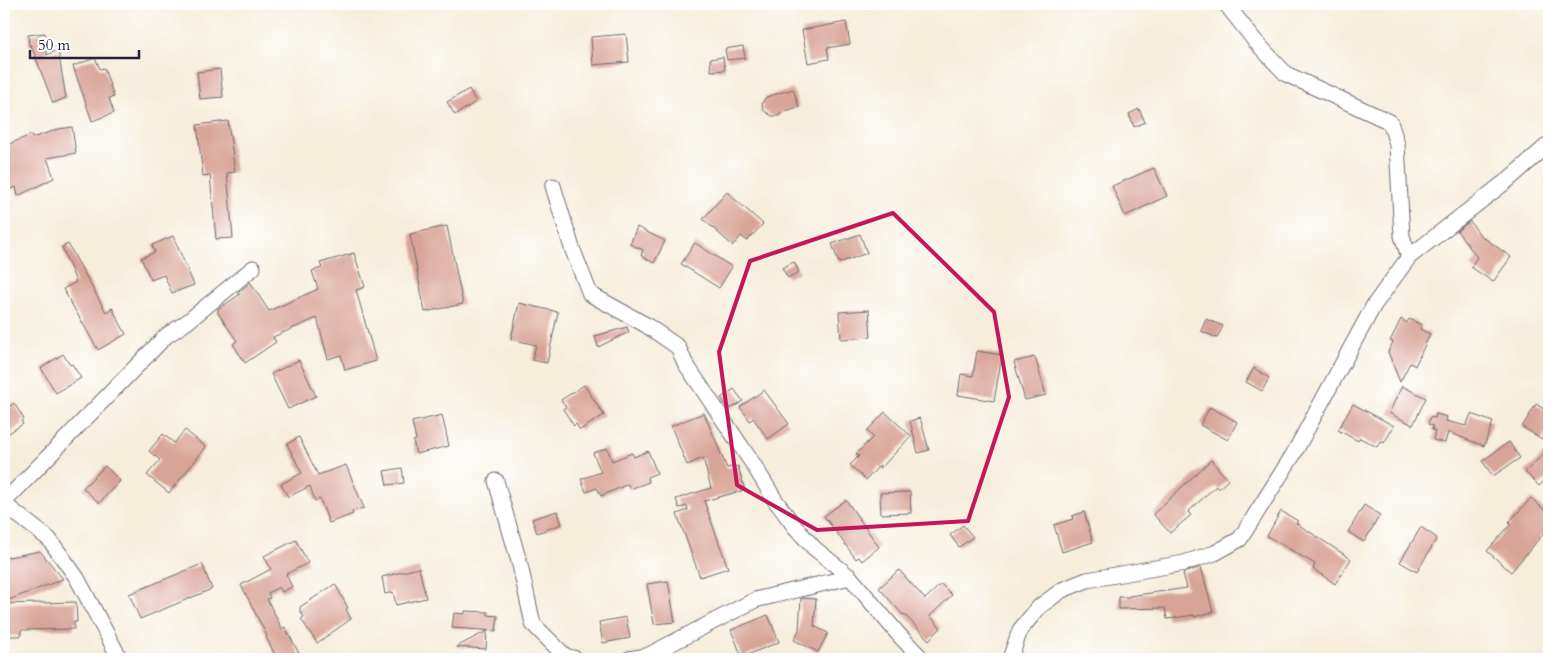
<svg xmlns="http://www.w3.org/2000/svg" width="1553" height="663" viewBox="0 0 1553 663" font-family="Cardo,serif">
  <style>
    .building { fill: #d9a498 }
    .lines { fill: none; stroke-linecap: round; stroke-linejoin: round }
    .street-casing { stroke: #6c6973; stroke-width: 17 }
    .street { stroke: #fff; stroke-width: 15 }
    .marked { fill: none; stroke: #c2185b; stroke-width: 4; stroke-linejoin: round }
  </style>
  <rect width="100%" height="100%" fill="#fff"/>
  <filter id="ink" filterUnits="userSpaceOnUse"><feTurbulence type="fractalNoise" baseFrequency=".02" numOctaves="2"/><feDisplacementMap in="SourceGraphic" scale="10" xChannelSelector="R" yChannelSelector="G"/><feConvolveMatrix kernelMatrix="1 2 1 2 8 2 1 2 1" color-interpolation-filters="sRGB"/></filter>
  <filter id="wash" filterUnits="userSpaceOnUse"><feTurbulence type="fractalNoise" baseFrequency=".0096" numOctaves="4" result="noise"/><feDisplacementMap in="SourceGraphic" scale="20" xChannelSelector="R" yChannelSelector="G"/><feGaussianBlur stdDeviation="1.12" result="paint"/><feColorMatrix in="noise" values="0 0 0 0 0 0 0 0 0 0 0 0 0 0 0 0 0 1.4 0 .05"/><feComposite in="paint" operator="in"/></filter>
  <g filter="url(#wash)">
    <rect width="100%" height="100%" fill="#f6eddb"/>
    <g id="blocks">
      <!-- building -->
      <g class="building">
        <polygon points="846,22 850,44 827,48 829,59 808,63 802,30"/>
        <polygon points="45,33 47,55 58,50 66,98 53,103 31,45 29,46 28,35"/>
        <polygon points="626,34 629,62 593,65 591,37"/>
        <polygon points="743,46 745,58 727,60 725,49"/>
        <polygon points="723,57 725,70 711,71 710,59"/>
        <polygon points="95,58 100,69 104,68 114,97 109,98 114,113 92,121 73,66"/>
        <polygon points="220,69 223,97 200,99 197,72"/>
        <polygon points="469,89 476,102 455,115 447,102"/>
        <polygon points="793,89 799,107 782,112 779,116 772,116 763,110 762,103 766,97"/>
        <polygon points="1139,109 1145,122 1134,127 1129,114"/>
        <polygon points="228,121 235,172 227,173 233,238 216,239 210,175 203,176 197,125"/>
        <polygon points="72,127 76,153 47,158 54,178 18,196 16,187 6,191 4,184 4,146 31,135 32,138 59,129"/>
        <polygon points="1154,168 1167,196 1125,216 1112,186"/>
        <polygon points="727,192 763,224 747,241 741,236 733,246 703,219"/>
        <polygon points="1470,221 1480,235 1511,257 1493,282 1471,267 1477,257 1457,231"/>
        <polygon points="447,226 463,304 425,312 410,234"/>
        <polygon points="637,227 665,241 654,263 641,256 643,250 630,244"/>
        <polygon points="860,234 867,253 839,263 832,244"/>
        <polygon points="173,236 194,285 172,293 164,275 151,280 141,258 155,252 152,245"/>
        <polygon points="695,243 732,267 719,288 681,264"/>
        <polygon points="68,244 106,312 112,308 126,334 98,350 63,289 76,282 62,247"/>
        <polygon points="354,253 365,287 356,290 376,361 345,370 341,355 328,359 317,318 273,337 276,342 245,363 233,344 237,341 218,313 218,309 239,295 238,293 250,282 269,311 318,289 312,271 322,268 320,263"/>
        <polygon points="794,262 799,272 788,278 782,268"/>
        <polygon points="519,303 558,312 547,363 532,360 536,345 511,339"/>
        <polygon points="869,310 871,337 841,339 839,312"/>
        <polygon points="1206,319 1223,326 1217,338 1201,331"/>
        <polygon points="1401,319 1407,323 1409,319 1422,325 1420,329 1430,334 1415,366 1410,363 1400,382 1388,352 1393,342 1390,341"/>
        <polygon points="627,327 629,332 598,347 595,336"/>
        <polygon points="977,351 1002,355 994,401 958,395 961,374 973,376"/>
        <polygon points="63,354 70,365 72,364 81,378 56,393 41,368"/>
        <polygon points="1035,357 1046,395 1025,400 1014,362"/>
        <polygon points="299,360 316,396 288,409 271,374"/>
        <polygon points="1254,368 1269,378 1262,391 1246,382"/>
        <polygon points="584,385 604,415 580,430 576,424 574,426 563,409 566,407 561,400"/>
        <polygon points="1402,386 1426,398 1413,425 1389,413"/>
        <polygon points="734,389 743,401 732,408 728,408 721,398"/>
        <polygon points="764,390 789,424 768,439 753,418 750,421 740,407"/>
        <polygon points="14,403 24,419 21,421 23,424 4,436 4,410"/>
        <polygon points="1353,404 1394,426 1384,443 1380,441 1377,447 1360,438 1358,441 1338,430"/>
        <polygon points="1536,404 1549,412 1549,428 1542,439 1522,427"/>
        <polygon points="1210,407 1237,422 1228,440 1200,425"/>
        <polygon points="885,412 911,436 880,469 880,465 866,480 850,465 859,456 856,454 873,437 867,431"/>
        <polygon points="704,413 727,468 738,466 745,490 704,501 728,568 700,577 677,514 688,510 687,506 679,508 676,499 711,488 703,458 687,465 671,426"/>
        <polygon points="1436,414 1447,417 1446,421 1466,426 1471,414 1493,422 1484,446 1448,432 1445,443 1433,440 1435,431 1432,430 1433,426 1428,424 1430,417 1435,418"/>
        <polygon points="442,415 449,446 416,454 413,441 416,440 412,422"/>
        <polygon points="920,418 929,450 918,453 910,421"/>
        <polygon points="185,430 206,447 169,493 147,475 160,460 149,451 163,434 174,443"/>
        <polygon points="299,437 318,475 346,465 364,508 352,511 353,514 329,523 320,499 315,501 310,486 288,497 281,484 302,473 287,444"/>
        <polygon points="1509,442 1520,458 1493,476 1482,461"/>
        <polygon points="607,448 612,461 632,453 634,457 648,451 657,473 647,477 649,482 630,489 628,484 601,496 597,488 586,492 581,479 601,472 593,453"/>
        <polygon points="1549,449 1549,476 1539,486 1525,472"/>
        <polygon points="1211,460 1228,480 1218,489 1216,486 1188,512 1191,515 1170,533 1153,514"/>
        <polygon points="105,466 120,481 99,503 83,488"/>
        <polygon points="402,468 404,483 387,485 384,471"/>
        <polygon points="910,492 911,513 881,514 880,493"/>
        <polygon points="1531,498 1549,514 1549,527 1511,572 1487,551 1511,524 1509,522"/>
        <polygon points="846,500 879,547 862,561 859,557 856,559 824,516"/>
        <polygon points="1364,505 1380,515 1364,542 1348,532"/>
        <polygon points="557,511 562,524 537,533 532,519"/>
        <polygon points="1281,511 1298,521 1296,523 1351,559 1335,584 1313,569 1315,564 1267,536"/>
        <polygon points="1084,512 1093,542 1062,552 1054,525 1073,519 1072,516"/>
        <polygon points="963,525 973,537 959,547 950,535"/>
        <polygon points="1421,527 1437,538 1417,572 1400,562"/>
        <polygon points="296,540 308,563 286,574 292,587 282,592 279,587 268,593 270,598 267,599 282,629 285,627 302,659 277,659 266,637 267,636 241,585 271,569 264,556"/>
        <polygon points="40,551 63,579 6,601 4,589 4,558"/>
        <polygon points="202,564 212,589 140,619 129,594"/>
        <polygon points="1201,567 1213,612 1194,617 1194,615 1167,619 1165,608 1119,609 1119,597 1129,597 1129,596 1187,588 1183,573"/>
        <polygon points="419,568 426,598 396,605 393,592 385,594 382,577"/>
        <polygon points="899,570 925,599 941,584 952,595 930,616 941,628 929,640 904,614 903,615 879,588"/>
        <polygon points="668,581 675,622 654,624 647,584"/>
        <polygon points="335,584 348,608 346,609 351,619 317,643 301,619 304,617 300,611 300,607"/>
        <polygon points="801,598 816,599 814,626 828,633 818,652 794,640 799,630"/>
        <polygon points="76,602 77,622 74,622 74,629 21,630 21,636 4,636 4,604"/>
        <polygon points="465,611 488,612 488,615 498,616 496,631 452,628 454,613 465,614"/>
        <polygon points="768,615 779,642 742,657 731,630"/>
        <polygon points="626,617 630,638 603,643 599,622"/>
        <polygon points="487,631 486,649 456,647"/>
      </g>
    </g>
  </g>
  <g filter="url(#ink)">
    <use href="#blocks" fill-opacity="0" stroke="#6c6973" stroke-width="1"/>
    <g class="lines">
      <!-- street casing -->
      <g class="street-casing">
        <g id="street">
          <polyline points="1226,4 1255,41 1286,74 1390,122 1397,144 1402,236 1409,257"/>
          <polyline points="553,186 572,248 590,294 646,325 678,347 685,363 753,464 775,500 795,527 814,548 850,577 899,635 922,659"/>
          <polyline points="496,481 520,565 533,624 565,656 576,659"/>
          <polyline points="4,502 166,336 187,322 253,268"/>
          <polyline points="4,504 49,539 77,578 120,659"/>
          <polyline points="629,659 647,656 755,600 850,577"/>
          <polyline points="1010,659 1020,630 1039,607 1062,590 1087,580 1184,563 1215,553 1240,539 1293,455 1374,305 1409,257 1509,179 1549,144"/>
        </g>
      </g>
      <!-- street -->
      <use href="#street" class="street"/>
    </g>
  </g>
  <!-- marked area -->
  <path class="marked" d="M893,213L994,312L1009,397L968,521L817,530L737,485L719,352L750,261Z"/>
  <!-- margin -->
  <rect width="1553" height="663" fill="none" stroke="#fff" stroke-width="20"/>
  <!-- scale -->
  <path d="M30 50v8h109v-8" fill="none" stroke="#22223b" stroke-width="2.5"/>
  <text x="38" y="50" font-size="15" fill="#22223b" stroke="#ffffff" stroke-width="4" paint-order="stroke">50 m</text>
</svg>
